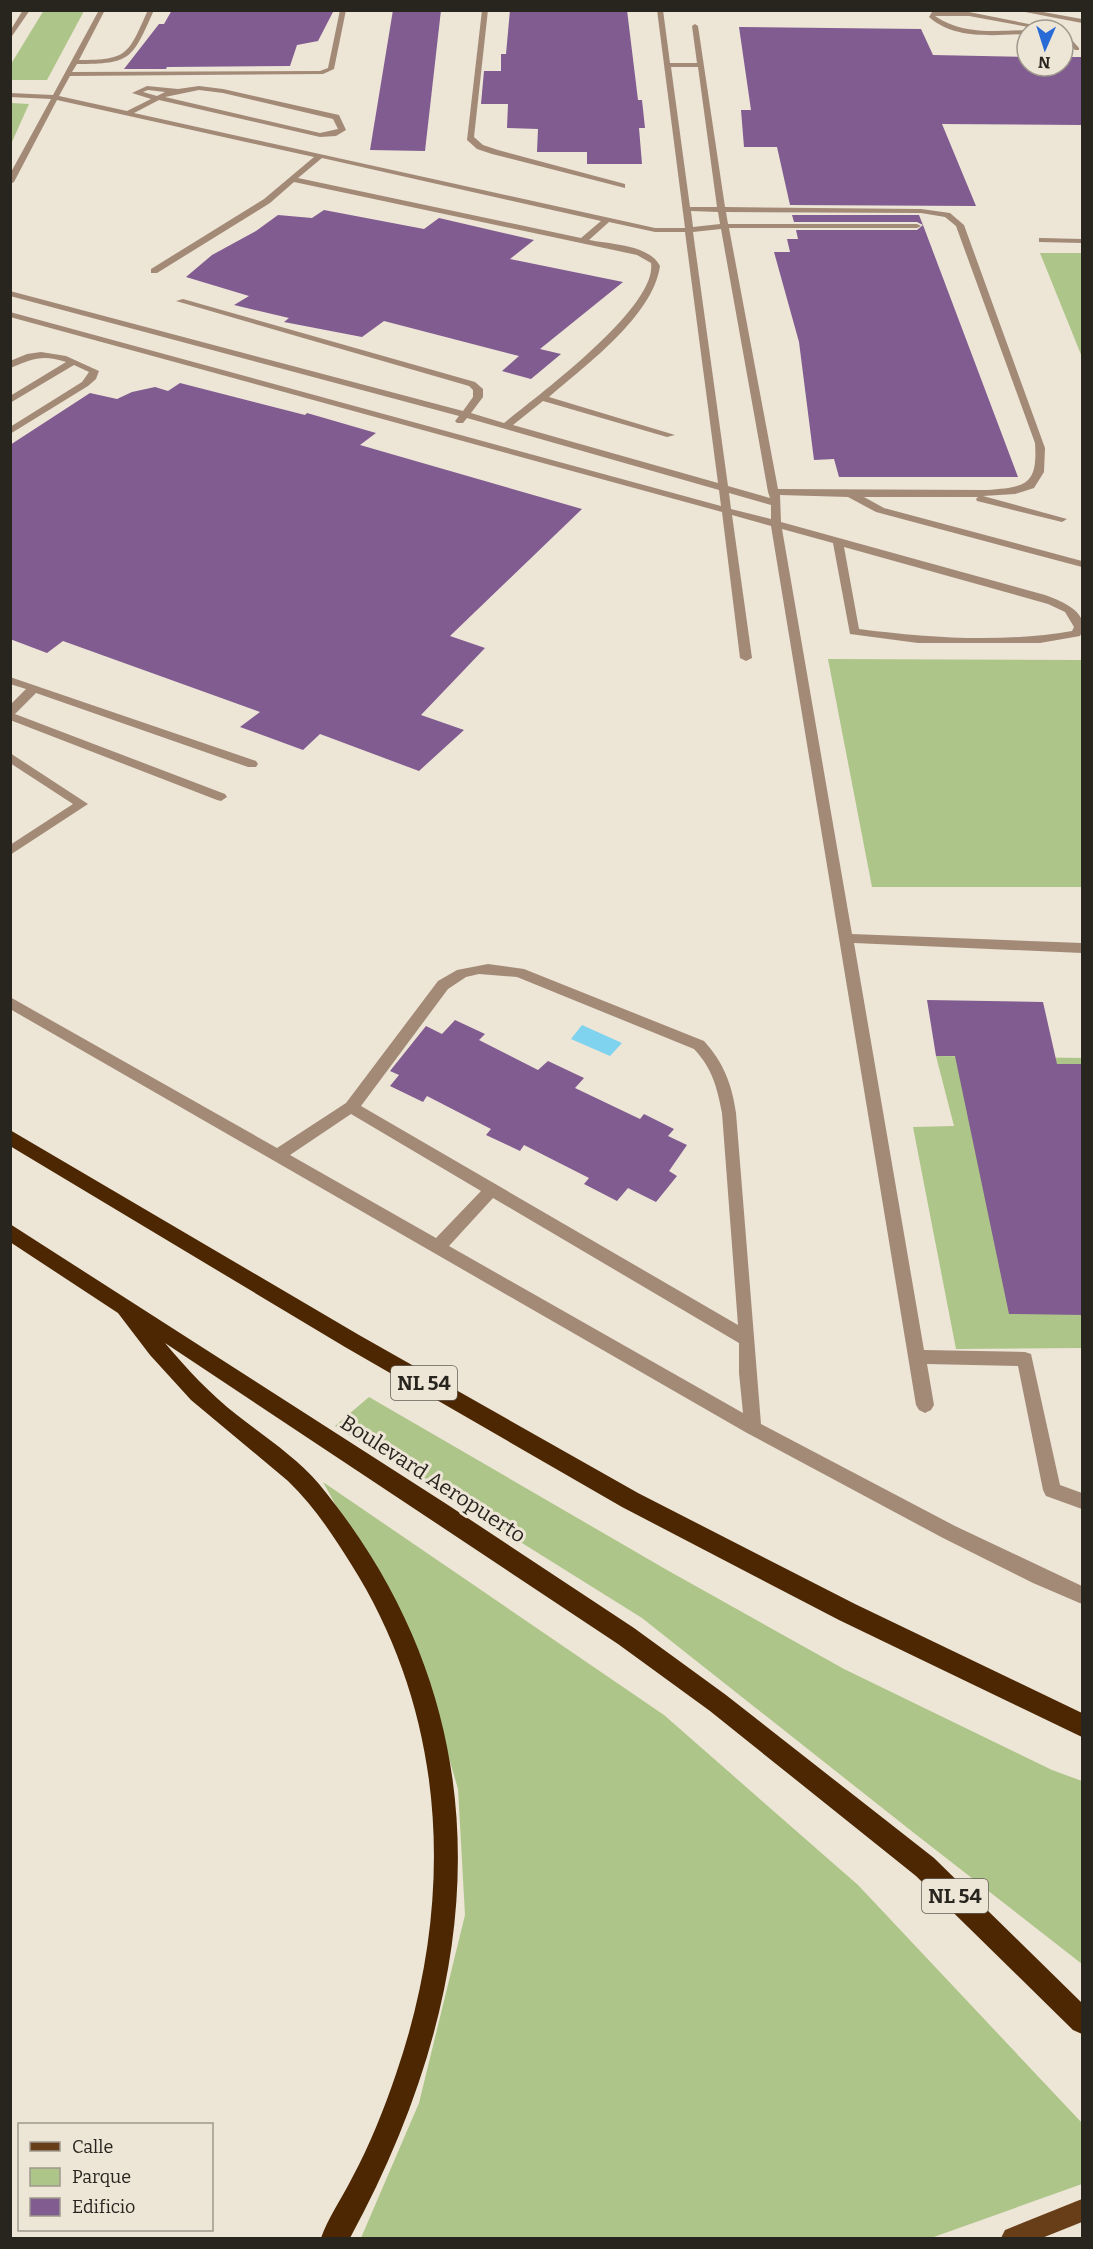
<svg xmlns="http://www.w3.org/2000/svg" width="1093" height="2249" viewBox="0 0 1093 2249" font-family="Bitter,serif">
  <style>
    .green { fill: #adc588 }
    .water { fill: #7fd3ef }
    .building { fill: #815c91 }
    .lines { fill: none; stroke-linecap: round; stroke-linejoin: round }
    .minor { fill: #a38a77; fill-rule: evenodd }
    .major { fill: #683e19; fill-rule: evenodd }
    .highway { fill: #4c2702; fill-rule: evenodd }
    .labels { text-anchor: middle; stroke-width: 6; stroke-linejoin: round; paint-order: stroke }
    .shield { fill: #ede5d6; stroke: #635f56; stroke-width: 1.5 }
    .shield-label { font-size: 20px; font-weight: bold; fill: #28251f }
    .street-label { font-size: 21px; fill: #28251f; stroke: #ede5d6 }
  </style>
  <rect width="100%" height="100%" fill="#ede5d6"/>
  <!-- green -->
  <g class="green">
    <polygon points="44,10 84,11 47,80 11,80 11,64"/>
    <polygon points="11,103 29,104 11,144 10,103"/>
    <polygon points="1040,253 1082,253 1082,357"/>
    <polygon points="828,659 1082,660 1082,887 872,887"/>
    <polygon points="936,1056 1082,1058 1082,1348 956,1349 913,1127 954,1126"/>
    <polygon points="369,1397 667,1570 844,1669 1052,1770 1082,1781 1082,1964 914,1833 642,1618 335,1426"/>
    <polygon points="323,1482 664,1715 858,1885 1082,2123 1082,2184 931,2238 361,2238 419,2103 465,1915 458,1789 420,1657"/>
  </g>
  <!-- water -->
  <polygon class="water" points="582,1025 622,1043 610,1056 571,1039"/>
  <!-- building -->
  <g class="building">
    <polygon points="172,10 334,10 318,41 297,45 290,66 167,67 166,69 124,69 159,24 164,24"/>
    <polygon points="393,10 441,10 425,151 370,150"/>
    <polygon points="510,10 627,10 638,100 642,100 645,128 639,128 642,164 587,164 587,152 537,152 538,129 507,128 508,104 481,104 484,71 501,71 501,54 506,54"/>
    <polygon points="739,27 921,29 933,55 1027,57 1027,66 1063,66 1063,57 1083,57 1083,125 942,124 976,206 790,205 777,147 744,147 741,110 751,110"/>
    <polygon points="324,210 424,229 439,218 534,240 510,259 623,282 540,349 561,354 531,379 502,371 519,356 384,321 362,337 284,322 289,318 234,305 249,296 186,277 212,255 256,231 278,215 312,218"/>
    <polygon points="792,215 919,215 923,225 917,222 794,222"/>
    <polygon points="923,225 1018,477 839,477 834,459 814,460 799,342 774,252 790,252 787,239 798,239 796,230 917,230"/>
    <polygon points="180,383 305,415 307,413 376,433 360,445 582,509 450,636 485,648 421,715 464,730 419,771 320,734 303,750 240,727 260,712 63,641 47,653 10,639 10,445 90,393 117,399 132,392 155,387 168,391"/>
    <polygon points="927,1000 1043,1002 1057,1064 1083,1064 1083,1315 1009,1314 955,1056 936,1056"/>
    <polygon points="455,1020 485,1034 479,1040 538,1070 548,1061 584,1078 575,1088 640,1119 644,1114 674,1129 668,1136 687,1145 669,1171 677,1176 656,1202 628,1188 617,1201 584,1184 589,1178 524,1145 520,1151 486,1135 491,1129 427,1096 423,1102 390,1086 399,1075 390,1071 426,1026 442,1034"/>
  </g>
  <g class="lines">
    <!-- minor -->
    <g class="minor">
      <polygon points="23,10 30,10 10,39 10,31"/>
      <path d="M99,10H105L79,60C129,60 128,54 148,10H154C132,59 132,64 77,64L72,72L320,71L328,68L340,10H346L334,69L323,74L70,76L59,96L127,111L151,99L132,93L147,86L178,89L199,86L223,89L339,115L346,130L336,136L320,137L159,100L134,113L655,228H685L657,10H663L670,63H697L692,26L695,24L698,26L725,207L921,209L950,213L964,225L1045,448L1044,472L1034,488L1015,494L983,496L1067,519L1062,522L977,501L976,499L978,497H864L884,508L1082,561V567L876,512L848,497L780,495L781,522L1045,595C1061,601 1093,613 1080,636L1040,643H918L850,634L833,543L782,529L852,934L1082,943V953L854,943L924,1350L1025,1352L1031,1354L1060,1485L1082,1493V1509L1046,1496L1043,1490L1018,1366L927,1364L934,1405L931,1410L925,1413L919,1410L916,1405L771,526L732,515L752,658L746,661L740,658L722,512L10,317V312L721,506L719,490L467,418L463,423H457L455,421L459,416L10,296V291L463,411L473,397V390L469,386L176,301L183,299L475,382L483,389V397L471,413L504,423C536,397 658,307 651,263L637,255L294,182L270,203L157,273H151V269L264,199L314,157L57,100L14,182L10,184V174L51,99L10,97V93L53,95ZM671,67H698L717,207H690ZM148,90L165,92L157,96L143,92ZM199,90L223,93L333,119L338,129L320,133L165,97ZM322,158L601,221L581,238L298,178ZM691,211L718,212L720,224L693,227ZM726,212L921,213L945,217L956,226L1035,443C1038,486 1025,487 987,490L778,489L729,228H917L921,226L917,224H728ZM609,222L655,232H685L718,483L513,425L543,401L667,437L675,435L549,397C586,365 653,316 660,266C650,245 610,244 589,240ZM721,229L768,492L770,498L728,486L693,232ZM729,493L771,505V519L731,509ZM844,547L1048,604L1065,612L1074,627L1072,631C1002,643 929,638 859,629Z"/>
      <polygon points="482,10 488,10 474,137 483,145 498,150 625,184 625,188 492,154 477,149 467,140"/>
      <polygon points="1015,10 1032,10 1082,19 1082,23"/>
      <path d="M932,12H969L1059,30H1045L969,16H935C962,35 996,31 1027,30V34C994,35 955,40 929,17Z"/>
      <polygon points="1063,30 1079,48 1079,50 1075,50 1063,36"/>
      <polygon points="1042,238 1082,239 1082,243 1039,242 1039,238"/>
      <path d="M41,352L66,356L99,371L96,379L88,386L10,434V427L82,382L89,372L74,365L10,403V396L66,362C42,354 33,359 10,368V361L27,354Z"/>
      <polygon points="10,677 256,761 258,764 256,767 248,767 36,693 15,714 225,794 227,797 221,801 217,800 10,720 10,705 26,689 10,684"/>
      <polygon points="10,753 88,804 10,855 10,845 73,804 10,763"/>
      <path d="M488,964L524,969L704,1041C724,1063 732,1085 736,1113L761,1424L955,1526L1082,1586V1604L1033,1583L943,1538L747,1433L10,1009V997L277,1148L346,1103L438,981L457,970ZM479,974L517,977L694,1049C712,1068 717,1087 722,1113L738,1325L361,1106L448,989L466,977ZM351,1114L481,1191L436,1238L290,1155ZM493,1198L739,1343V1373L743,1413L449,1246Z"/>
    </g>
    <!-- major -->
    <polygon class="major" points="1082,2199 1082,2222 1042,2238 1001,2238 1005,2230"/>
    <!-- highway -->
    <g class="highway">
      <polygon points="10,1130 359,1335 638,1493 855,1604 1082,1713 1082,1737 839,1620 622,1507 345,1347 10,1146"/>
      <path d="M10,1224L448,1505L634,1628L726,1695L934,1858L1082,2003V2034L1073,2030L916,1876L710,1711L618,1644L165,1343C187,1369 210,1394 237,1415C265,1437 296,1457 319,1484C511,1717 487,1986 350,2238H321C328,2218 342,2198 352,2178C370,2145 384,2109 396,2074C455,1903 449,1719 351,1564C333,1535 313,1505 288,1481L191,1400L150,1355L118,1313L10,1242Z"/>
    </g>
  </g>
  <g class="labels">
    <!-- shield labels -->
    <g class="shield">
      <rect x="391" y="1366" width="66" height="34" rx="4.5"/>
      <rect x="922" y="1879" width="66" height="34" rx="4.5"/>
    </g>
    <g class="shield-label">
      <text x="424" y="1390">NL 54</text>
      <text x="955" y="1903">NL 54</text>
    </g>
    <!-- street labels -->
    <g class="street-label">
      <text transform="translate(433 1479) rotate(33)" y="7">Boulevard Aeropuerto</text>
    </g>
  </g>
  <!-- border -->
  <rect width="1093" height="2249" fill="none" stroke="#28251f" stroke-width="24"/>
  <!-- legend -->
  <rect x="18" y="2123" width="195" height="108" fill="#ede5d6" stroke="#9e988d" stroke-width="1.5"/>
  <rect x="30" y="2142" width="30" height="9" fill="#683e19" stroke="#9e988d" stroke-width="1.5"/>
  <text x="72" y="2153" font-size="18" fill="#28251f">Calle</text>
  <rect x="30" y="2168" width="30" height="18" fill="#adc588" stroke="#9e988d" stroke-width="1.5"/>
  <text x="72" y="2183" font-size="18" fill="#28251f">Parque</text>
  <rect x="30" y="2198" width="30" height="18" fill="#815c91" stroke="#9e988d" stroke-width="1.5"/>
  <text x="72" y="2213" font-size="18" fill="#28251f">Edificio</text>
  <!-- north arrow -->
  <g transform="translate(1045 48) rotate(183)"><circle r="28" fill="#ede5d6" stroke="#9e988d" stroke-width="1.5"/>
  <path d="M0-4.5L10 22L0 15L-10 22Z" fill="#286ad6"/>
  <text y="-9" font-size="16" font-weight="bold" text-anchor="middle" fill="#28251f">N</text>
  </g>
</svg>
